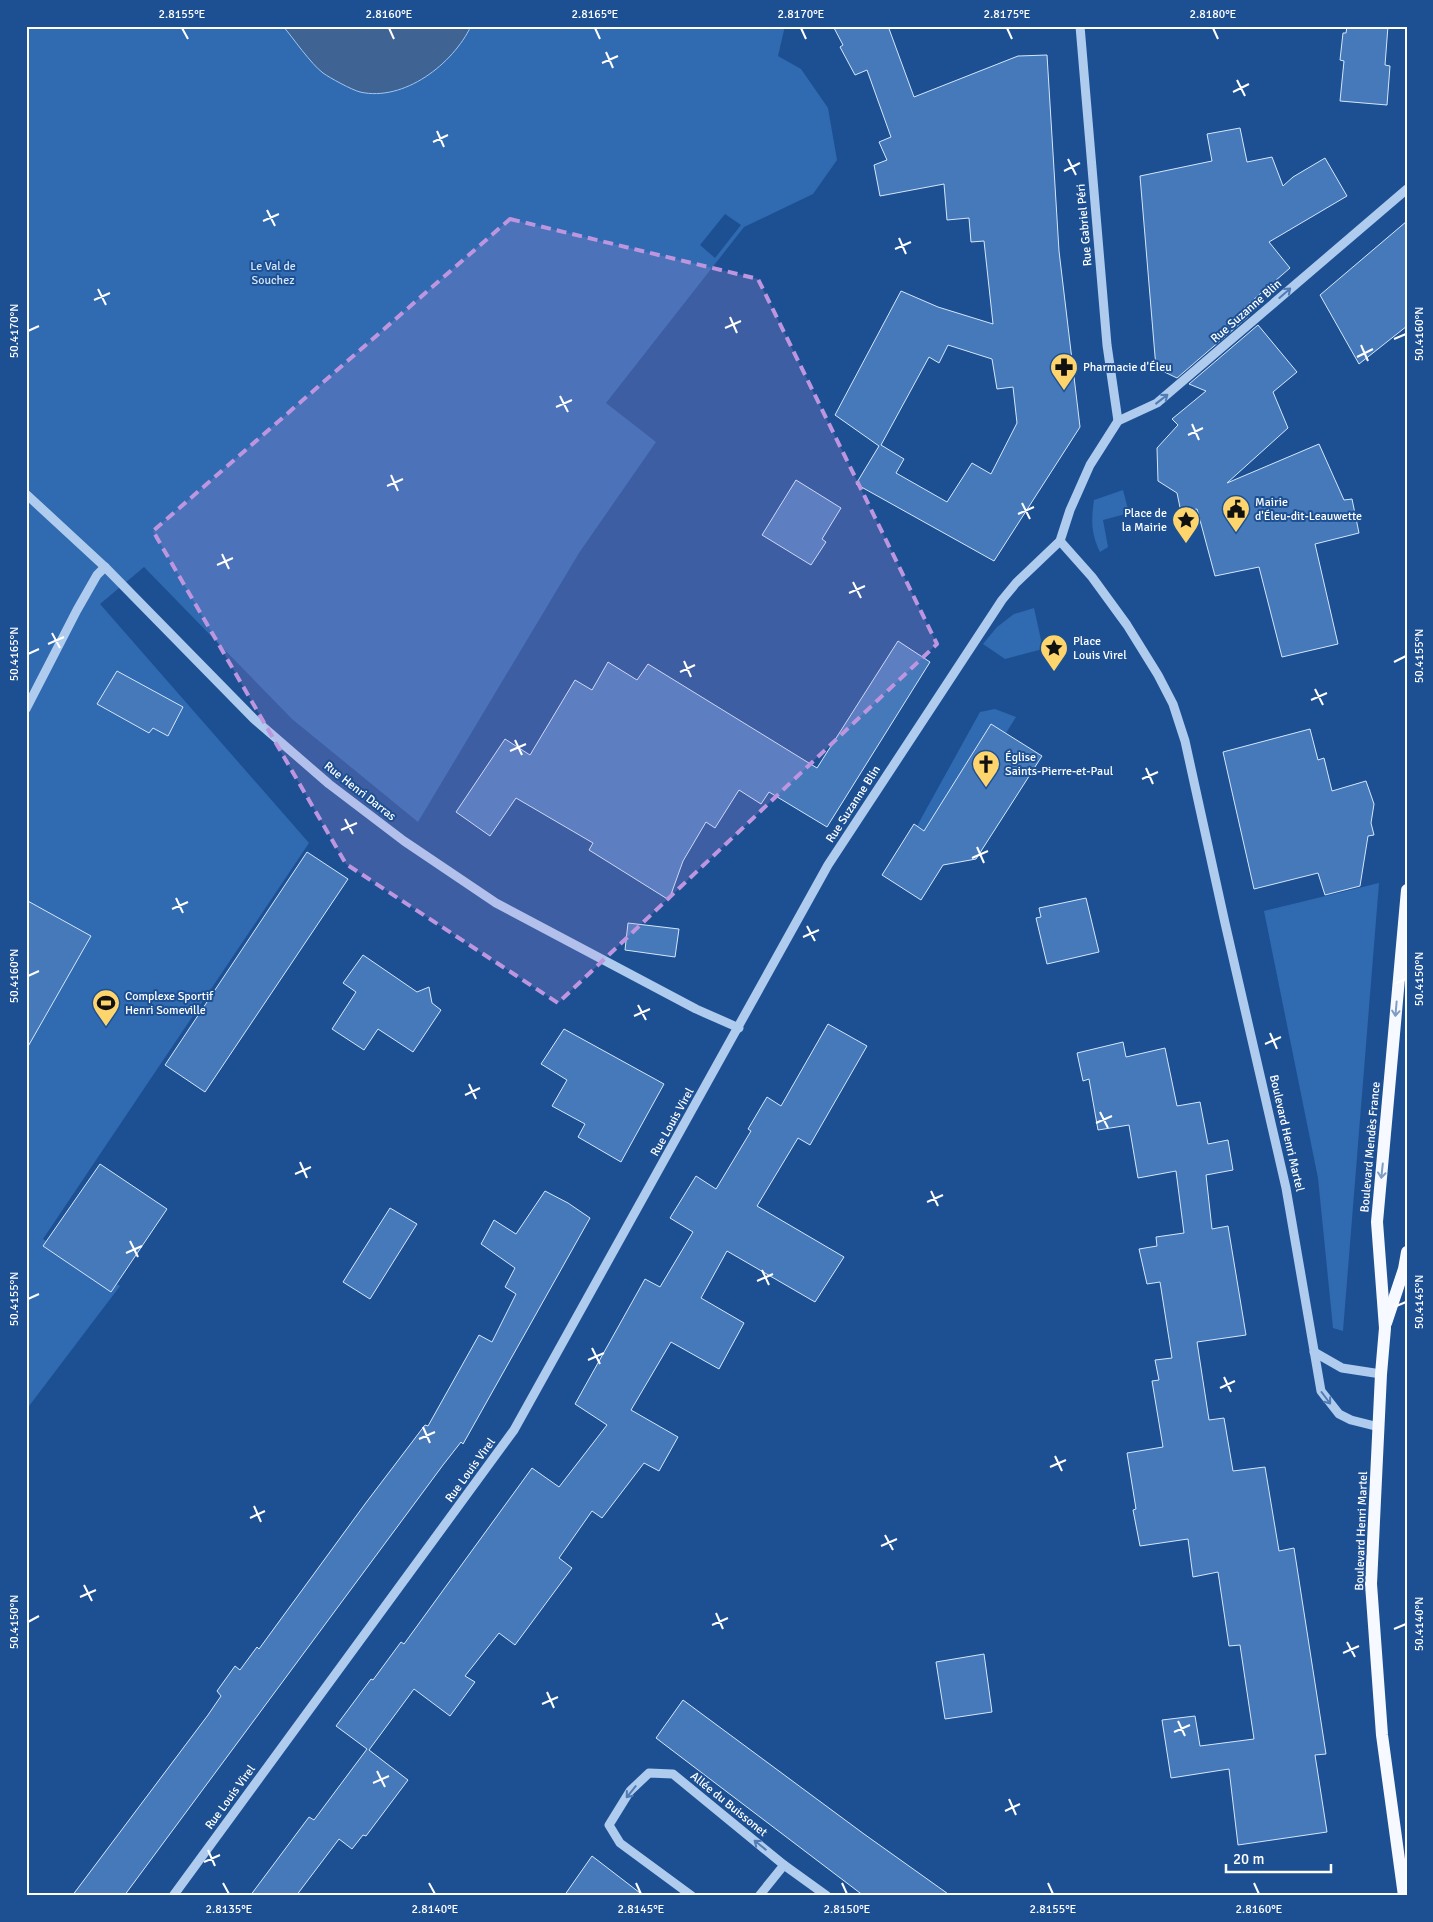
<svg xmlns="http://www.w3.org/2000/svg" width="1433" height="1922" viewBox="0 0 1433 1922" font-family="Signika,sans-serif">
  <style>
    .green { fill: #306ab1; fill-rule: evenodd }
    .water { fill: #3f6393; stroke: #a2c6f0 }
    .building { fill: #4579ba; stroke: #d5e6fa; fill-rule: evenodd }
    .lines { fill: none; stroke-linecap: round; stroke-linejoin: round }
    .minor { stroke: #afcbee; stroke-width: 9 }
    .major { stroke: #f6f9ff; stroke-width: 12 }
    .oneway { stroke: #507bb3 }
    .oneway2 { stroke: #7f9cc4 }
    .marked { fill: #bd96df; fill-opacity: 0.2; stroke: #bd96df; stroke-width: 4; stroke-dasharray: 10 6; stroke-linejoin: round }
    .ticks { fill: none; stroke: #fff; stroke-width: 2 }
    .labels { text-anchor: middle; stroke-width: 4; stroke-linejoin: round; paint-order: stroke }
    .street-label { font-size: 12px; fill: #fff; stroke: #1d5093 }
    .park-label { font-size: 12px; fill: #d5e6fa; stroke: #1d5093 }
    .poi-label { font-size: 12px; fill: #fff; stroke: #1d5093; text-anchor: start }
    .neatline { fill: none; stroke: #fff; stroke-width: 2 }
    .ticks-label { font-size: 12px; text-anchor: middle; fill: #fff }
  </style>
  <rect width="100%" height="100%" fill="#1d5093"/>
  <!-- green -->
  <g class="green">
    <path d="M26,26H785L778,56L801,69L828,108L837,160L813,194L744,227L606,403L656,442L579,553L418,822L292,719L144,567L100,604L309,843L43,1239L120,1286L26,1410ZM725,214L741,225L715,258L700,245Z"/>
    <path d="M1123,490L1129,513L1103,520L1108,547L1100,552C1091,533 1091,521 1094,500Z"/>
    <polygon points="1034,608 1043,649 1005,659 983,644 997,627 1014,614"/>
    <polygon points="995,709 1016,717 1006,733 992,725 928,833 917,826 980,712"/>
    <polygon points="1379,883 1343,1331 1333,1328 1318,1178 1264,911"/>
  </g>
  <!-- water -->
  <path class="water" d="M283,26H471C453,64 404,102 360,92C352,90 330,78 323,73C311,64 293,38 283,26Z"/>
  <!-- building -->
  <g class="building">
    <path d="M833,26H888L914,97L1018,56L1047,55L1059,251L1080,427L994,561L856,484L879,446L835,415L901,291L938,307L993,324L984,241L971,242L969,218L947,220L944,184L880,196L874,165L887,160L879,142L891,137L867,70L855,75L840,47L843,45ZM948,345L992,359L997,389L1013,387L1017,423L991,474L972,463L947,502L896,473L904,459L881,445L929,357L939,363Z"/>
    <polygon points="1347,26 1388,26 1385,65 1390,66 1387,105 1340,101 1344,61 1340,60 1343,33 1346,33"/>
    <polygon points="1240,128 1247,162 1272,157 1283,186 1293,177 1325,158 1347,196 1269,242 1290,268 1244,308 1250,315 1177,378 1156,368 1140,176 1212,161 1207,134"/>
    <polygon points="1407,221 1407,326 1359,364 1320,295"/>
    <polygon points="1258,325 1297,372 1273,392 1288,428 1227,483 1319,444 1344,500 1352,499 1359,533 1315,544 1338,644 1282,657 1259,567 1215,576 1197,509 1181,512 1177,493 1158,481 1157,448 1178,425 1172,419 1206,391 1189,384"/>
    <polygon points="796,480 841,508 822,539 826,542 811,565 762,535"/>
    <polygon points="898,641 930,662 827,827 769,792 761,804 739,790 715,828 706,822 683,861 669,900 589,850 593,843 516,798 490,836 456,812 505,739 530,755 575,680 592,690 608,662 637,680 648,664 817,768"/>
    <polygon points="117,671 183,707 168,736 153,728 149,733 97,704"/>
    <polygon points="991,724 1042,756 976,859 943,865 921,900 882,875 914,824 924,831"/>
    <polygon points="1310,729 1318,760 1324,758 1332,791 1366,781 1374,804 1371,823 1374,835 1368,836 1360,886 1325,895 1318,873 1254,889 1223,752"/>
    <polygon points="307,852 348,879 205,1092 165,1065"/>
    <polygon points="1086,898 1099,952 1047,964 1036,918 1041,917 1039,908"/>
    <polygon points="26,900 91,936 26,1050"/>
    <polygon points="628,923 679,929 675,957 625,950"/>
    <polygon points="363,955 417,992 429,987 432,1003 441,1010 413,1052 378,1029 364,1050 332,1029 356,992 343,983"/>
    <polygon points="828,1024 867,1046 810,1145 798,1138 757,1206 844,1257 815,1302 727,1251 701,1298 744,1323 719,1369 671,1342 631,1410 678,1437 659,1471 644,1463 602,1518 592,1511 559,1558 572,1568 515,1645 499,1633 465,1676 475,1682 450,1716 414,1689 369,1750 408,1780 366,1836 363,1835 352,1849 339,1839 296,1896 250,1896 309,1817 314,1820 367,1749 336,1726 371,1679 373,1680 401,1642 404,1644 532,1468 559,1487 607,1425 575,1404 645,1279 660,1287 693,1232 670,1218 696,1176 716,1189 751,1131 748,1129 767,1097 781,1106"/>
    <polygon points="564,1029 664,1084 621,1162 578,1137 585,1124 552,1106 567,1080 541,1064"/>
    <polygon points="1123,1042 1126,1057 1165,1048 1177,1106 1200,1102 1208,1144 1228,1140 1233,1170 1206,1175 1212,1229 1228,1226 1246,1335 1197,1342 1209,1420 1224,1418 1233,1471 1265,1467 1279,1551 1294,1548 1326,1754 1315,1755 1327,1832 1238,1845 1229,1769 1171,1778 1162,1720 1195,1716 1200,1746 1254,1739 1240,1645 1229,1646 1218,1572 1193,1577 1188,1539 1140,1546 1133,1510 1136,1509 1127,1453 1163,1447 1152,1381 1159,1380 1155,1360 1172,1358 1160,1282 1147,1284 1139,1249 1157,1246 1156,1237 1184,1233 1176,1171 1138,1178 1129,1125 1098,1130 1089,1079 1083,1081 1077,1053"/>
    <polygon points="100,1164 167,1209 111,1292 43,1246"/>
    <polygon points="545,1191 568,1203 590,1218 463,1444 461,1442 443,1465 124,1896 72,1896 208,1715 221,1696 217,1691 235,1666 240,1670 257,1647 259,1649 365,1504 425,1425 428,1426 479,1335 492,1342 516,1294 505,1287 515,1268 481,1244 494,1220 516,1234"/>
    <polygon points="390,1208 417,1224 370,1299 343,1282"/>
    <polygon points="984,1654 992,1712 945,1719 936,1662"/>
    <polygon points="683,1700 864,1834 951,1896 864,1896 656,1738"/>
    <polygon points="592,1856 644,1896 564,1896"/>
  </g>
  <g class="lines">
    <!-- minor -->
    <g class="minor">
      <polyline points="1080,26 1107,345 1118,421"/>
      <polyline points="26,494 105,567 254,719 329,784 404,841 496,903 696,1009 739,1028"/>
      <polyline points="1060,541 1092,577 1127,625 1158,675 1173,704 1185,741 1225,923 1286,1188 1321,1391 1339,1414 1351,1420 1379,1427"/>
      <polyline points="26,709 77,610 97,575 105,567"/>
      <polyline points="1314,1352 1342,1368 1381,1374"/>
      <polyline points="173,1896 514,1430 828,865 1002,600 1016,583 1060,541 1070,510 1090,465 1118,421 1157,403 1407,189"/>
      <polyline points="692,1896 620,1843 609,1825 630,1791 649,1773 673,1774 784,1865 827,1896"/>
      <polyline points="759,1896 784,1865"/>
    </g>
    <!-- major -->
    <g class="major">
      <polyline points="1386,1323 1404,1269 1407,1252"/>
      <polyline points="1404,1896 1382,1735 1371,1584 1381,1374 1385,1328 1377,1222 1407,890"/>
    </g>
  </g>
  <!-- one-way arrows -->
  <defs><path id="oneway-shaft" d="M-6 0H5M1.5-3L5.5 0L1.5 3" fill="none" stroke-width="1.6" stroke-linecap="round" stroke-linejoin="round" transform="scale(1.25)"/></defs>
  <g class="oneway">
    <use href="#oneway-shaft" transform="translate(1285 293) rotate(-41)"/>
    <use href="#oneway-shaft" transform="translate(1162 399) rotate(-38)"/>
    <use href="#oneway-shaft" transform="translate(1326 1398) rotate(53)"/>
    <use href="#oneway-shaft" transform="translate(631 1792) rotate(129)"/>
    <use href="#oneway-shaft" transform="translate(760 1845) rotate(-141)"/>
  </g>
  <g class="oneway2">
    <use href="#oneway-shaft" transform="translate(1396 1009) rotate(95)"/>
    <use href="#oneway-shaft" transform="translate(1382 1171) rotate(96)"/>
  </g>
  <!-- marked area -->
  <path class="marked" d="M510,219L758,279L937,644L558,1003L346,864L153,531Z"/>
  <!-- ticks -->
  <path class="ticks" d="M182,28L188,39M389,28L394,39M595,28L600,39M801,28L806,39M1007,28L1012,39M1213,28L1218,39M606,52L613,68M602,63L618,56M1237,80L1245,96M1233,92L1249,84M437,131L444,147M433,142L448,135M1068,159L1076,175M1064,171L1080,163M267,210L275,226M263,221L279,214M899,238L906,254M895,249L911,242M98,289L106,305M94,300L110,293M730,317L737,333M725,328L741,321M28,331L39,326M1394,339L1406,334M1361,345L1368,361M1357,357L1373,349M560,396L568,412M556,407L572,400M1192,424L1199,440M1188,435L1203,428M391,475L398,491M387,486L403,479M1022,503L1030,519M1018,514L1034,507M222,554L229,569M217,565L233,558M853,582L861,598M849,593L865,586M52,633L60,648M48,644L64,637M28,654L39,649M684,661L691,677M1394,662L1406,656M680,672L695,665M1315,689L1323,705M1311,700L1327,693M515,740L522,755M510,751L526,744M1146,768L1153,784M1142,779L1158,772M345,819L353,834M341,830L357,823M977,847L984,863M972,858L988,851M176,898L183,913M172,909L188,902M807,926L815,941M803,937L819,930M28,976L39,971M1394,984L1406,979M638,1005L646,1020M634,1016L650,1009M1270,1033L1277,1049M1265,1044L1281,1037M469,1084L476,1099M465,1095L480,1088M1100,1112L1108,1128M1096,1123L1112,1116M300,1162L307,1178M295,1174L311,1167M931,1191L938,1206M927,1202L943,1195M130,1241L138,1257M126,1253L142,1246M762,1270L769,1285M757,1281L773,1274M28,1299L39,1294M1394,1307L1406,1302M592,1348L600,1364M588,1360L604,1353M1224,1377L1231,1392M1220,1388L1235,1381M423,1427L430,1443M419,1439L435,1432M1055,1456L1062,1471M1050,1467L1066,1460M254,1506L261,1522M250,1518L265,1511M885,1535L893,1550M881,1546L897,1539M84,1585L92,1601M80,1597L96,1590M716,1613L723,1629M28,1622L39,1616M712,1625L728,1618M1394,1629L1406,1624M1347,1642L1355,1657M1343,1653L1359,1646M547,1692L554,1708M542,1704L558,1697M1178,1721L1185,1736M1174,1732L1190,1725M377,1771L385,1787M373,1783L389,1776M1009,1799L1016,1815M1005,1811L1020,1804M208,1850L215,1866M204,1862L220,1855M223,1883L229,1894M429,1883L435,1894M636,1883L641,1894M842,1883L847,1894M1048,1883L1053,1894M1254,1883L1259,1894"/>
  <!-- icons -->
  <defs>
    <g id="pharmacy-pin" transform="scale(1.4375)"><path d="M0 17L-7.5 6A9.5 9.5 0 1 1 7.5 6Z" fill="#fed56d" stroke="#1d5093"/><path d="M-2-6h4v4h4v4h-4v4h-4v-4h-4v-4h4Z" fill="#111"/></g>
    <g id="civic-pin" transform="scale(1.4375)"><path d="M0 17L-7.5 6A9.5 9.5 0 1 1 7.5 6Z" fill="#fed56d" stroke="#1d5093"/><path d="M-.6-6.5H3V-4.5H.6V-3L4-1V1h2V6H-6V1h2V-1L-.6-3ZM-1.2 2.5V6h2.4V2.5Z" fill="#111"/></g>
    <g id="sight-pin" transform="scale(1.4375)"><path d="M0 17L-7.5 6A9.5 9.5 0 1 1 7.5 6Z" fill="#fed56d" stroke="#1d5093"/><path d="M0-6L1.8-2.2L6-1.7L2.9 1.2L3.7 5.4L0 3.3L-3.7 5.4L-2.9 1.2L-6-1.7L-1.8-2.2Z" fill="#111"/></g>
    <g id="church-pin" transform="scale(1.4375)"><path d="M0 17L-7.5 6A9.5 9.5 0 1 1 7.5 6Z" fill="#fed56d" stroke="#1d5093"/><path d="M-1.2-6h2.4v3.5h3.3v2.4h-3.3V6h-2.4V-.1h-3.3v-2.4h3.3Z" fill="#111"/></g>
    <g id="stadium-pin" transform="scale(1.4375)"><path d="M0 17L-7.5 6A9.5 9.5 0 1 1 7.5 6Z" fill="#fed56d" stroke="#1d5093"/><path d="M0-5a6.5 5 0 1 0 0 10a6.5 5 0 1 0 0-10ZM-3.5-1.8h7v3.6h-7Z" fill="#111"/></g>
  </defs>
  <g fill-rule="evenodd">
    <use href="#pharmacy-pin" x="1064" y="367"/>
    <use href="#civic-pin" x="1236" y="509"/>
    <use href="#sight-pin" x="1186" y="520"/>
    <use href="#sight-pin" x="1054" y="648"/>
    <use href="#church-pin" x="986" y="764"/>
    <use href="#stadium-pin" x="106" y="1003"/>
  </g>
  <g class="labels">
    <!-- street labels -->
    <g class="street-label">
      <text transform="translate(1084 225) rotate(-95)" y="4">Rue Gabriel Péri</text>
      <text transform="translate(1246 311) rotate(-41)" y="4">Rue Suzanne Blin</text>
      <text transform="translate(360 791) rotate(38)" y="4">Rue Henri Darras</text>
      <text transform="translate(853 804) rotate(-57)" y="4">Rue Suzanne Blin</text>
      <text transform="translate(672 1122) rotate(-61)" y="4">Rue Louis Virel</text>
      <text transform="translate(1287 1133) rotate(77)" y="4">Boulevard Henri Martel</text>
      <text transform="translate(1370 1147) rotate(-85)" y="4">Boulevard Mendès France</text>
      <text transform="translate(470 1470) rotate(-54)" y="4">Rue Louis Virel</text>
      <text transform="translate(1361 1531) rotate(-88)" y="4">Boulevard Henri Martel</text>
      <text transform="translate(230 1797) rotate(-54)" y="4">Rue Louis Virel</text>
      <text transform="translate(729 1804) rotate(39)" y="4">Allée du Buissonet</text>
    </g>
    <!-- park labels -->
    <g class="park-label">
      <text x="273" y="270">Le Val de<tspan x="273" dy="14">Souchez</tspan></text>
    </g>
    <!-- poi labels -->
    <g class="poi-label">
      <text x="1083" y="371">Pharmacie d'Éleu</text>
      <text x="1255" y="506">Mairie<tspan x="1255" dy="14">d'Éleu-dit-Leauwette</tspan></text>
      <text x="1167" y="517" text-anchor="end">Place de<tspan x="1167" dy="14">la Mairie</tspan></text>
      <text x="1073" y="645">Place<tspan x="1073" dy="14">Louis Virel</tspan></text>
      <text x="1005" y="761">Église<tspan x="1005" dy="14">Saints-Pierre-et-Paul</tspan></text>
      <text x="125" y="1000">Complexe Sportif<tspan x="125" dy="14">Henri Someville</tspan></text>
    </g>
  </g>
  <!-- border -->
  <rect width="1433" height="1922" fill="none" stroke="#1d5093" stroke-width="55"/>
  <!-- scale -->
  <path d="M1226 1864v8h105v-8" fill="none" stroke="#ffffff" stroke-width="2.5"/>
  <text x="1233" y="1864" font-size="15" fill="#ffffff" stroke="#1d5093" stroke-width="4" paint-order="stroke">20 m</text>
  <rect x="28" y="28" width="1378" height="1866" class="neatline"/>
  <g class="ticks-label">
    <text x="182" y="18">2.8155°E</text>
    <text x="389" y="18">2.8160°E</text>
    <text x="595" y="18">2.8165°E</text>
    <text x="801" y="18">2.8170°E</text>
    <text x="1007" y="18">2.8175°E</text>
    <text x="1213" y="18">2.8180°E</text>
    <text transform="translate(14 331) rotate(-90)" y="4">50.4170°N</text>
    <text transform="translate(1419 334) rotate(-90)" y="4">50.4160°N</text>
    <text transform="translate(14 654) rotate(-90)" y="4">50.4165°N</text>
    <text transform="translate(1419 656) rotate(-90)" y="4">50.4155°N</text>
    <text transform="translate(14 976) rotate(-90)" y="4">50.4160°N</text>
    <text transform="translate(1419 979) rotate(-90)" y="4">50.4150°N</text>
    <text transform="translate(14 1299) rotate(-90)" y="4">50.4155°N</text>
    <text transform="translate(1419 1302) rotate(-90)" y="4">50.4145°N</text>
    <text transform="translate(14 1622) rotate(-90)" y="4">50.4150°N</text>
    <text transform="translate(1419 1624) rotate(-90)" y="4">50.4140°N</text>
    <text x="229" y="1913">2.8135°E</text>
    <text x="435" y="1913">2.8140°E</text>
    <text x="641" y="1913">2.8145°E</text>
    <text x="847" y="1913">2.8150°E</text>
    <text x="1053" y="1913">2.8155°E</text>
    <text x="1259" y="1913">2.8160°E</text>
  </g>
</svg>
